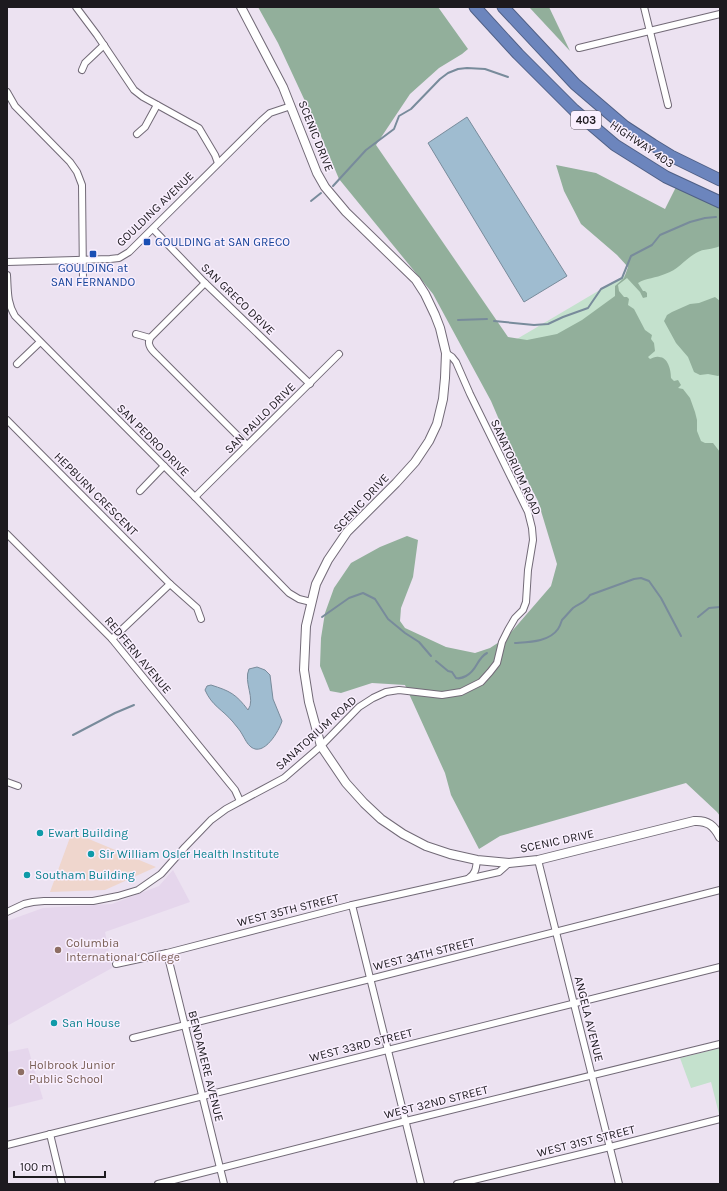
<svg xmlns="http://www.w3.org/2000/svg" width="727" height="1191" viewBox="0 0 727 1191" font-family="Karla,sans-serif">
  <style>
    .commercial { fill: #efd6cd }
    .built { fill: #e5d6ec }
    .green { fill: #c4e1cd }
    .forest { fill: #92af9b }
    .water { fill: #9fbcd0; stroke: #788b9b }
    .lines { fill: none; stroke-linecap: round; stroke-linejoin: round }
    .stream { stroke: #788b9b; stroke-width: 2 }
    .minor-casing { stroke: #726a77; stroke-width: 8 }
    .tertiary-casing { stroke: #726a77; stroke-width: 10 }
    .motorway-casing { stroke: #506086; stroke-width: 13 }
    .minor { stroke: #fff; stroke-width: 6 }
    .tertiary { stroke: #fff; stroke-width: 8 }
    .motorway { stroke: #6c85bd; stroke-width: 11 }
    .transit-dot { fill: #1a4fb4; stroke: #f9effe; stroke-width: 1.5 }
    .culture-dot { fill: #0f9aa8; stroke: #f9effe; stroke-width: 1.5 }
    .education-dot { fill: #8d6e63; stroke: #f9effe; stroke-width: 1.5 }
    .labels { text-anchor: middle; stroke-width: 3; stroke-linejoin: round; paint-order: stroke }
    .shield { fill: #f9effe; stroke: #5f5a62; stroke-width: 1 }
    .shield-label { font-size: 11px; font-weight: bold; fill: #1d1a1f }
    .street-label { font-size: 12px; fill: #1d1a1f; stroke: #f9effe }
    .transit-label { font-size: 12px; fill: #164399; stroke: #f9effe; text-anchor: start }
    .culture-label { font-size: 12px; fill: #0d838f; stroke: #f9effe; text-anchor: start }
    .education-label { font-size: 12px; fill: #785e54; stroke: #f9effe; text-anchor: start }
  </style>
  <rect width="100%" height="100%" fill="#ece2f1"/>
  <!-- commercial -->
  <polygon class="commercial" points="72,832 156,867 105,890 50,892"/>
  <!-- built -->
  <g class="built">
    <polygon points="173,870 190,902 105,932 112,968 7,1026 7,921 43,908 112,904 159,886"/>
    <polygon points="28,1048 43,1099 7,1108 7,1052"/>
  </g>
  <!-- green -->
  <g class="green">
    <polygon points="698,232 720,237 720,686 505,346"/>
    <polygon points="720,1048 720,1113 719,1114 711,1082 691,1088 680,1058"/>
  </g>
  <!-- forest -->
  <g class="forest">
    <path d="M258,7H438L468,49L462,54L439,68L410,94L376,145L508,337L527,340L557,334L582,320L615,296V286L624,278L628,267L617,255L581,224L564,191L556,165L596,173L665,209L676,187L720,206V246C712,250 704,248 696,253C685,259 678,270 665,274C656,278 646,278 638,283L643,291H645L647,293V297L643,298L640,292L627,278L618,285L619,291L624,297H627L629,299L628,305L634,309L645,330L652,335L651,339L654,343L655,351L648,357L650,359C653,358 656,356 659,357C668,357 671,370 671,378L674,381L678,380L681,385L678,388L683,389L690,398L695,412L697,420V431L701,441L705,443H713L720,452V816L717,812L686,783L500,836L479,849L451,795L445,773L405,685L372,683L341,693L330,691L320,666L321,638L325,613L334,588L351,563L380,547L407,536L418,540L413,577L401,608L400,621L405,628L446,647L475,653L490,648L507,637L551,586L557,564L538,501L515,457L491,401L433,294L339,179L318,129L278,43Z"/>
    <polygon points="529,7 549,7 570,51"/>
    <polygon points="715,297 720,301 720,375 718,376 708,374 700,375 694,372 688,357 676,343 664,321 667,315 672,312 690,304 699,303"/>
  </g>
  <!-- water -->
  <g class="water">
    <polygon points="467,117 567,276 524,302 428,143"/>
    <path d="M257,667L265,670L270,675L273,699L282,721C279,731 264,757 251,747C247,744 245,739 242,734C240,730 236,726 233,722C222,709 212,706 205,690L207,686L211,685C230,691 236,694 248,710C256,699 243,682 249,669Z"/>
  </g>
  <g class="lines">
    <!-- stream -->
    <g class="stream">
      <polyline points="333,186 366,150 394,129 399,116 411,109 440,79 448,73 458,69 467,68 485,69 508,77"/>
      <polyline points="311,201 321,193"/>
      <polyline points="458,320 487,319"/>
      <polyline points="494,321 534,325 548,324 563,317 588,308 601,289 622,278 631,256 652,245 660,235 690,222 705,218 716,217"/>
      <polyline points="322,617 349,598 363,593 375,599 388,619 405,633 419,642 431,656"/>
      <polyline points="698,617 709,608 720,607"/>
      <path d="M515,643C529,642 549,642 558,629C560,626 561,623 562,620C565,617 570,611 573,608C580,603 585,603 590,595L634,579L641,578L649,581L661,598L681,636"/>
      <path d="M436,661L448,671L452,672L456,678C460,679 462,678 466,676C478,670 476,659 487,653"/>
      <polyline points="73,735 115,713 134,705"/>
    </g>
    <!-- minor casing -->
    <g class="minor-casing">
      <g id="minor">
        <polyline points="76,7 97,35 134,90 143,97 199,128 215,155 218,163"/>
        <polyline points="644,7 668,105"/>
        <polyline points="579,48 720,14"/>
        <polyline points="82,70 85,63 104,45"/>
        <polyline points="7,92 15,106 70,162 77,172 82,185 83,280"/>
        <polyline points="137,134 145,127 157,105"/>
        <polyline points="153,229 205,283 310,384"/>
        <polyline points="7,262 110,259 119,258 129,252 261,121 270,113 291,106"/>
        <path d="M7,275C8,291 7,303 15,316L195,497L289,593L299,599L311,602"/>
        <path d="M205,283L150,338C146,346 154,352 159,357L247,445"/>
        <polyline points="136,334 150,338"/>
        <polyline points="17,364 40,342"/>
        <polyline points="7,420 170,584 197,608 201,619"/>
        <polyline points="140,491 164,466"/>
        <polyline points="195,497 339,354"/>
        <polyline points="7,534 112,639 235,790 240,801"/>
        <polyline points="112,639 170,584"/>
        <polyline points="7,782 18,786"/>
        <polyline points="538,860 619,1184"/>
        <path d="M469,878C476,873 476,868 477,860"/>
        <polyline points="352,905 421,1184"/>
        <polyline points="7,912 24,904 33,902 44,901 93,901 118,896 138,890 161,874 185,847 211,820 226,809 284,778 321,746 359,707 373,698 386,692 399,690 442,695 461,692 481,682 490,672 497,663 502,642 508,630 515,618 523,610 526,602 528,570 533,540 532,528 528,512 470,394 456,362 452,357 446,353"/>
        <polyline points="167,953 224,1184"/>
        <polyline points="116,964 167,953 352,905 499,872 509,863"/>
        <polyline points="133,1038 370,979 720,890"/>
        <polyline points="50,1134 62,1184"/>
        <polyline points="7,1145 720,967"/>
        <polyline points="158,1184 406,1121 720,1044"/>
        <polyline points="457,1184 610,1147 720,1119"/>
      </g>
    </g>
    <!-- tertiary casing -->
    <g class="tertiary-casing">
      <path id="tertiary" d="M241,7L283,87L317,173L325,187L346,212L416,280L425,294L435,315L440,328L446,353L445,378L443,399L437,424L429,441L415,462L396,483L347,532L328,560L316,584L306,626L304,670L309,702L321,746L346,783L364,803L381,819L403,834L426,846L450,854L477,860L509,863L538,860L694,821C708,820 714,826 720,837"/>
    </g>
    <!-- motorway casing -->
    <g class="motorway-casing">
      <g id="motorway">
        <polyline points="475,7 518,54 574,110 615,145 666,177 720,202"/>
        <polyline points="503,7 575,84 624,126 653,145 671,156 720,180"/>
      </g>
    </g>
    <!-- minor -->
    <use href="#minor" class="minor"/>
    <!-- tertiary -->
    <use href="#tertiary" class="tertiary"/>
    <!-- motorway -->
    <use href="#motorway" class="motorway"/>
  </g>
  <!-- markers -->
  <g class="transit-dot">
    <rect x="143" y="238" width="8" height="8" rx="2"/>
    <rect x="89" y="250" width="8" height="8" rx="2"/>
  </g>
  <g class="culture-dot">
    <circle cx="40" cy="833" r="4"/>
    <circle cx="91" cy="854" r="4"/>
    <circle cx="27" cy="875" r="4"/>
    <circle cx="54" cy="1023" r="4"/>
  </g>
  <g class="education-dot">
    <circle cx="58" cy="950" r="4"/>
    <circle cx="21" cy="1072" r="4"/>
  </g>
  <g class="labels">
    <!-- shield labels -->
    <rect class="shield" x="571" y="111" width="30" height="18" rx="3"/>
    <g class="shield-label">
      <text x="586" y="124">403</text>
    </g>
    <!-- street labels -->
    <g class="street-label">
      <text transform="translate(316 136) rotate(68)" y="4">SCENIC DRIVE</text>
      <text transform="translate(642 144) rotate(34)" y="4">HIGHWAY 403</text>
      <text transform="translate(155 209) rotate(-44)" y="4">GOULDING AVENUE</text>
      <text transform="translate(238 299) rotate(44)" y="4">SAN GRECO DRIVE</text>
      <text transform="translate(260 418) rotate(-45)" y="4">SAN PAULO DRIVE</text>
      <text transform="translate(153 440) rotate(45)" y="4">SAN PEDRO DRIVE</text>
      <text transform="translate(516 467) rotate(65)" y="4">SANATORIUM ROAD</text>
      <text transform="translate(96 494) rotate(45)" y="4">HEPBURN CRESCENT</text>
      <text transform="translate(361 503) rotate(-47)" y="4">SCENIC DRIVE</text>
      <text transform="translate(138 655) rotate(50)" y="4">REDFERN AVENUE</text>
      <text transform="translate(316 733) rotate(-42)" y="4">SANATORIUM ROAD</text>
      <text transform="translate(557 841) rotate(-12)" y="4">SCENIC DRIVE</text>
      <text transform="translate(288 910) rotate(-14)" y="4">WEST 35TH STREET</text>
      <text transform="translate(424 954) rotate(-14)" y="4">WEST 34TH STREET</text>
      <text transform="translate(589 1019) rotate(76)" y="4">ANGELA AVENUE</text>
      <text transform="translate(361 1045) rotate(-14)" y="4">WEST 33RD STREET</text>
      <text transform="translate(206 1066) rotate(76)" y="4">BENDAMERE AVENUE</text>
      <text transform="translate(436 1102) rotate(-14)" y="4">WEST 32ND STREET</text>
      <text transform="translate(586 1141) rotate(-14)" y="4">WEST 31ST STREET</text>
    </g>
    <!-- transit labels -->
    <g class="transit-label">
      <text x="155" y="246">GOULDING at SAN GRECO</text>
      <text x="93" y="272" text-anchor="middle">GOULDING at<tspan x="93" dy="14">SAN FERNANDO</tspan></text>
    </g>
    <!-- culture labels -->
    <g class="culture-label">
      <text x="48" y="837">Ewart Building</text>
      <text x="99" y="858">Sir William Osler Health Institute</text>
      <text x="35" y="879">Southam Building</text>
      <text x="62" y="1027">San House</text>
    </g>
    <!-- education labels -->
    <g class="education-label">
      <text x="66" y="947">Columbia<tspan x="66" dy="14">International College</tspan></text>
      <text x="29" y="1069">Holbrook Junior<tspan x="29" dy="14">Public School</tspan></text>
    </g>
  </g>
  <!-- border -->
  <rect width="727" height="1191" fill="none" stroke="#1d1a1f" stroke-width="16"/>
  <!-- scale -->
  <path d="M14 1171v6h91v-6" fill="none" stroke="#1d1a1f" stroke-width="2"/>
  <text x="20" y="1171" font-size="12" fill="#1d1a1f" stroke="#f9effe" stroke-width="3" paint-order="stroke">100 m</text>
</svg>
